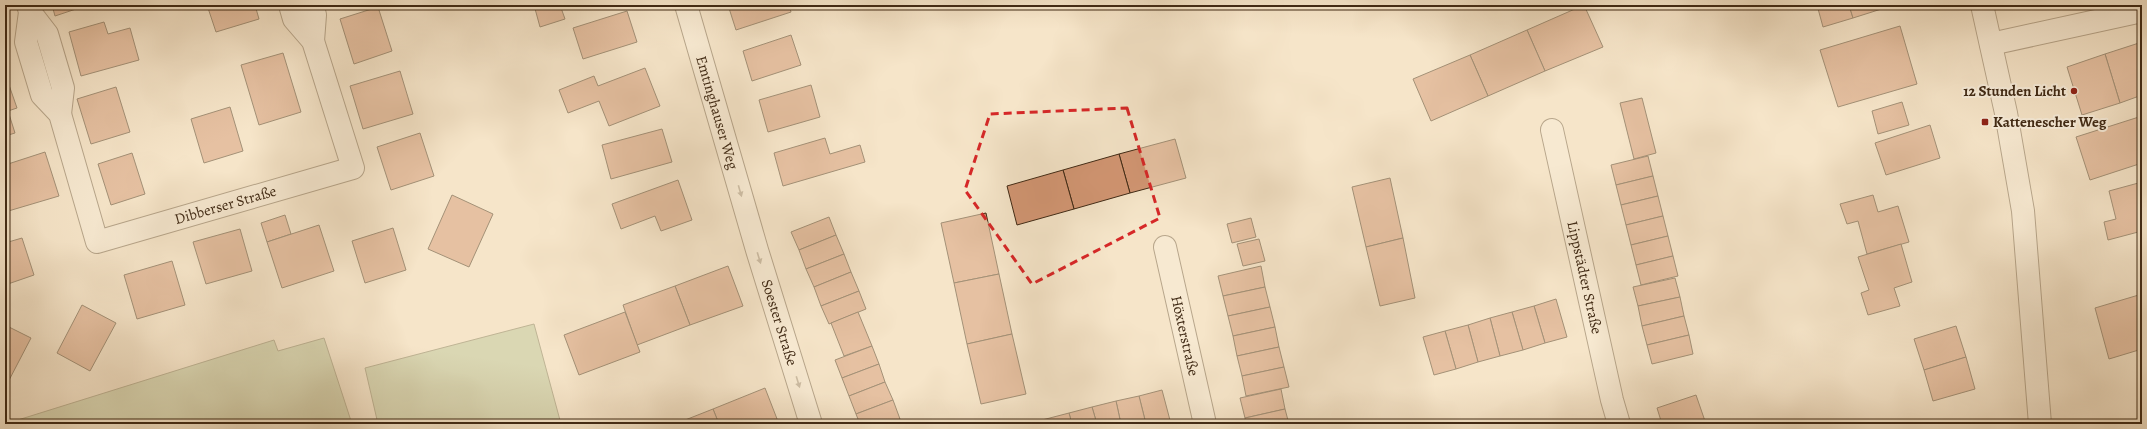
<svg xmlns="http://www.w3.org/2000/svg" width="2147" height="429" viewBox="0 0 2147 429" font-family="Alegreya,serif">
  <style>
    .green { fill: #b9c599; stroke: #7c7857 }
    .building { fill: #d29673; stroke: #402a15 }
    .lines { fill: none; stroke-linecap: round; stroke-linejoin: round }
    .minor-casing { stroke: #6d5942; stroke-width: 24 }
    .tertiary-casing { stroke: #6d5942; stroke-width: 24 }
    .minor { stroke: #f8eedc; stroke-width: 22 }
    .tertiary { stroke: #f8eedc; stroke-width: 22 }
    .oneway { fill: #9c8c78 }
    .marked { fill: none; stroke: #d62828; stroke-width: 3; stroke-dasharray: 8 5; stroke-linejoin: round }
    .poi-dot { fill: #8f2418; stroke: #f8eedc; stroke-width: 1.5 }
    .labels { text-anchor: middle; stroke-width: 4; stroke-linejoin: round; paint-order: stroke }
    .poi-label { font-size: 15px; font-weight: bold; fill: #402a15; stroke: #f8eedc; text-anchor: end }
    .street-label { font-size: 15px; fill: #402a15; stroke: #f8eedc }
  </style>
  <rect width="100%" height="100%" fill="#f5e5c9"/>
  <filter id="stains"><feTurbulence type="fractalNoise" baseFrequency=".005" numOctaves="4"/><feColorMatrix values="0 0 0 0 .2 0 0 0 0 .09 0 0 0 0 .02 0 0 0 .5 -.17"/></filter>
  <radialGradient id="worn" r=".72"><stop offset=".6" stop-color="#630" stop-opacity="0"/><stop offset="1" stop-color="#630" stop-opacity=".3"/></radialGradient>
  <!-- green -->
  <g class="green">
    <polygon points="534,324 561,424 378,424 365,368"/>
    <polygon points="324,338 352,424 5,424 274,340 278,351"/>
  </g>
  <!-- building -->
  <g class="building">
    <polygon points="52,5 88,5 55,16"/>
    <polygon points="207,5 255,5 259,19 216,32"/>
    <polygon points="534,5 560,5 565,19 540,27"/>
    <polygon points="728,5 789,5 791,12 736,30"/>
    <polygon points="1584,5 1603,47 1545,71 1527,30"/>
    <polygon points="1817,5 1849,5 1853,18 1823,27"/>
    <polygon points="1849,5 1894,5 1853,18"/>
    <polygon points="378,7 392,51 354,64 340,19"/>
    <polygon points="627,11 637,42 583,59 573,28"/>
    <polygon points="104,22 108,34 130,28 139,60 81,76 69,32"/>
    <polygon points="1900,26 1917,84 1838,107 1820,50"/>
    <polygon points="1527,30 1545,71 1488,96 1470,55"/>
    <polygon points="791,35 801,65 752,81 743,51"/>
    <polygon points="2142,42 2142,95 2120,103 2105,54"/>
    <polygon points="283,53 301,112 259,125 241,65"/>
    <polygon points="2105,54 2120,103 2082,115 2067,67"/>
    <polygon points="1470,55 1488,96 1431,121 1413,79"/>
    <polygon points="645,68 660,106 609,126 599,101 568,113 559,90 594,76 598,86"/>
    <polygon points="400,71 413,114 363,129 350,86"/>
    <polygon points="9,85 17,108 8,111 15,133 5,136 5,86"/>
    <polygon points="811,85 820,117 768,132 759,100"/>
    <polygon points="116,87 130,132 91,144 77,99"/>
    <polygon points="1642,98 1656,153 1634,159 1620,103"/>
    <polygon points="1902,102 1909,125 1878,134 1872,111"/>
    <polygon points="230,107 243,151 204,163 191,119"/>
    <polygon points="2142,116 2142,163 2090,180 2076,137"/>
    <polygon points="1930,125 1940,158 1886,175 1875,143"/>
    <polygon points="662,129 672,162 611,179 602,145"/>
    <polygon points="420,133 434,176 391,190 377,147"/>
    <polygon points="825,138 830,154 860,145 865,162 783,186 774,153"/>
    <polygon points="1175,139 1186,178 1130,193 1119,154"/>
    <polygon points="45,152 59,196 5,212 5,165"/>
    <polygon points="132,153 145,194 111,205 98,164"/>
    <polygon points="1119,154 1130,193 1074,209 1063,170"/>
    <polygon points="1648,156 1653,176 1616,185 1611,165"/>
    <polygon points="1063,170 1074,209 1017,225 1007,186"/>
    <polygon points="1653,176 1658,196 1621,205 1616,185"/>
    <polygon points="1390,178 1403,238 1366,247 1352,187"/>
    <polygon points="678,180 692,220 661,231 655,216 621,229 612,204"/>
    <polygon points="2142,182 2142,231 2108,240 2104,222 2116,219 2109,191"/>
    <polygon points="452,195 493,214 469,267 428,249"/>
    <polygon points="1873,195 1878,212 1898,206 1909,242 1867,254 1858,221 1847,224 1840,204"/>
    <polygon points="1658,196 1663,216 1626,225 1621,205"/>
    <polygon points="986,213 999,274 954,283 941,223"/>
    <polygon points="285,215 291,234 267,242 261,223"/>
    <polygon points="1663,216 1668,236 1631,245 1626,225"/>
    <polygon points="829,217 836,235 799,250 791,232"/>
    <polygon points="1251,218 1256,237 1232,243 1227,224"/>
    <polygon points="319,225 334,271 282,288 267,242"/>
    <polygon points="393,228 406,270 365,283 352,241"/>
    <polygon points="240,229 252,271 206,284 193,242"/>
    <polygon points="836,235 844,254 806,269 799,250"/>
    <polygon points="1668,236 1673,256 1636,265 1631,245"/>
    <polygon points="22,238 34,275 5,285 5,243"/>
    <polygon points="1403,238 1415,298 1380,306 1366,247"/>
    <polygon points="1259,239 1265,261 1243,266 1237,244"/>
    <polygon points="1901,244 1912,282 1894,288 1900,306 1868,315 1861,293 1869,290 1858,257"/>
    <polygon points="844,254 851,272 814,287 806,269"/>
    <polygon points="1673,256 1678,276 1641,285 1636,265"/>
    <polygon points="172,261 185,305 137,319 124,275"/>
    <polygon points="728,266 743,306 690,325 675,286"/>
    <polygon points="1261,266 1265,287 1223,296 1218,276"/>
    <polygon points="851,272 859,291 821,306 814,287"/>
    <polygon points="999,274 1012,334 967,344 954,283"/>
    <polygon points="1675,278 1680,297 1638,306 1633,287"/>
    <polygon points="675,286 690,325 637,345 623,305"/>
    <polygon points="1265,287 1270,307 1228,316 1223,296"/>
    <polygon points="859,291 866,309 829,324 821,306"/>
    <polygon points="2142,294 2142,349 2109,359 2095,308"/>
    <polygon points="1680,297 1684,316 1642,326 1638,306"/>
    <polygon points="1556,299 1567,337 1545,343 1534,306"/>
    <polygon points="82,305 116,323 90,371 57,353"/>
    <polygon points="1534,306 1545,343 1523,350 1512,312"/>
    <polygon points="1270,307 1275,327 1233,336 1228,316"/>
    <polygon points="625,312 640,352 579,375 564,335"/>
    <polygon points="858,312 872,346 844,356 831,323"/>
    <polygon points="1512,312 1523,350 1500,356 1490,318"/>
    <polygon points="1684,316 1689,335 1647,345 1642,326"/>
    <polygon points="1490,318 1500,356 1478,362 1468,325"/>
    <polygon points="5,325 31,338 6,386 5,385"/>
    <polygon points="1468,325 1478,362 1456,369 1445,331"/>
    <polygon points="1956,326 1966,357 1924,370 1914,339"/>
    <polygon points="1275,327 1279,347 1237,356 1233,336"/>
    <polygon points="1445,331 1456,369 1434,375 1423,337"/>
    <polygon points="1012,334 1026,394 981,404 967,344"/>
    <polygon points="1689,335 1693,354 1652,364 1647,345"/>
    <polygon points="872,346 879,364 842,378 835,360"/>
    <polygon points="1279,347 1284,367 1242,376 1237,356"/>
    <polygon points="1966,357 1975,389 1933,401 1924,370"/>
    <polygon points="879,364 885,382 849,396 842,378"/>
    <polygon points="1284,367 1289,387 1246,396 1242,376"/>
    <polygon points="885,382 893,400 856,414 849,396"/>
    <polygon points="765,388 779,424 719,424 713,409"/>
    <polygon points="1281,389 1285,409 1245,418 1240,398"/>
    <polygon points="1162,390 1171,424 1146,424 1139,396"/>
    <polygon points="1696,395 1706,424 1662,424 1657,408"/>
    <polygon points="1139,396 1146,424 1121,424 1116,401"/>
    <polygon points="893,400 900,419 887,424 860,424 856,414"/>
    <polygon points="1116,401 1121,424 1097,424 1092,407"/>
    <polygon points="1092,407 1097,424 1072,424 1069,413"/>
    <polygon points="713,409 719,424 675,424"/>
    <polygon points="1285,409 1289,424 1246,424 1245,418"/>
    <polygon points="1069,413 1072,424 1047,424 1046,419"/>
    <polygon points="900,419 902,424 887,424"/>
    <polygon points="1046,419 1047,424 1025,424"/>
  </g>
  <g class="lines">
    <!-- minor casing -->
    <g class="minor-casing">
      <g id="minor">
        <path id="s1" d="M28,5L30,12L26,42L42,95L60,114L97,242L353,168L313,41L294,19L290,5"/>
        <polyline points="312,5 315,15 313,41"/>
        <path id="s2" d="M686,5L757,250L811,424"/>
        <polyline points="30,12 47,34 63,88 60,114"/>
        <polyline points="1991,44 2142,11"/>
        <path id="s3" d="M1552,130L1612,400L1619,424"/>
        <path id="s4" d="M1165,247L1205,424"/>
      </g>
    </g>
    <!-- tertiary casing -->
    <g class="tertiary-casing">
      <polyline id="tertiary" points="1982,5 2006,113 2023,211 2040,424"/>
    </g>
    <!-- minor -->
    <use href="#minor" class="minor"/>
    <!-- tertiary -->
    <use href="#tertiary" class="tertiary"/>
  </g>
  <!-- one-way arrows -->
  <defs><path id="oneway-solid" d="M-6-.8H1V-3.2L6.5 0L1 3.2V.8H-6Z"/></defs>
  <g class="oneway">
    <use href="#oneway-solid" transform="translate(740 191) rotate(74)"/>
    <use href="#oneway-solid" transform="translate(759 258) rotate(73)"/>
    <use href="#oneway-solid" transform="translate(798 382) rotate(73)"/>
  </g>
  <!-- marked area -->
  <path d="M0 0H2147V429H0ZM1127,108L1160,218L1032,284L965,190L990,114Z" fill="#f5e5c9" fill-opacity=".55" fill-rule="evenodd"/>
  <path class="marked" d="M1127,108L1160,218L1032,284L965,190L990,114Z"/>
  <!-- markers -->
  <g class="poi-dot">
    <circle cx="2074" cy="91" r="4"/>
    <rect x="1981" y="118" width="8" height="8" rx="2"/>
  </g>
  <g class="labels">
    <!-- poi labels -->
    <g class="poi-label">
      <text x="2066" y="96">12 Stunden Licht</text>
      <text x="1993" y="127" text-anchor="start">Kattenescher Weg</text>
    </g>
    <!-- street labels -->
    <g class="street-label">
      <text dy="5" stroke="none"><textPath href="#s2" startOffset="112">Emtinghauser Weg</textPath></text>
      <text dy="5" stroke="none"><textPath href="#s1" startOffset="386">Dibberser Straße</textPath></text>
      <text dy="5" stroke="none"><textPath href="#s3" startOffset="151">Lippstädter Straße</textPath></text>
      <text dy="5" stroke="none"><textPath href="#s2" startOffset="331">Soester Straße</textPath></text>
      <text dy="5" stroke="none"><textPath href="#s4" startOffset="91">Höxterstraße</textPath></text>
    </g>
  </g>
  <!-- margin -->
  <rect width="2147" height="429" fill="none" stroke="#f5e5c9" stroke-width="20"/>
  <rect x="6" y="6" width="2135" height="417" fill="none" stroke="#402a15" stroke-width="2"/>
  <rect x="10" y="10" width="2127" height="409" fill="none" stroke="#402a15"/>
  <rect width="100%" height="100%" filter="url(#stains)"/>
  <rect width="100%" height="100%" fill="url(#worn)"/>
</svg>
